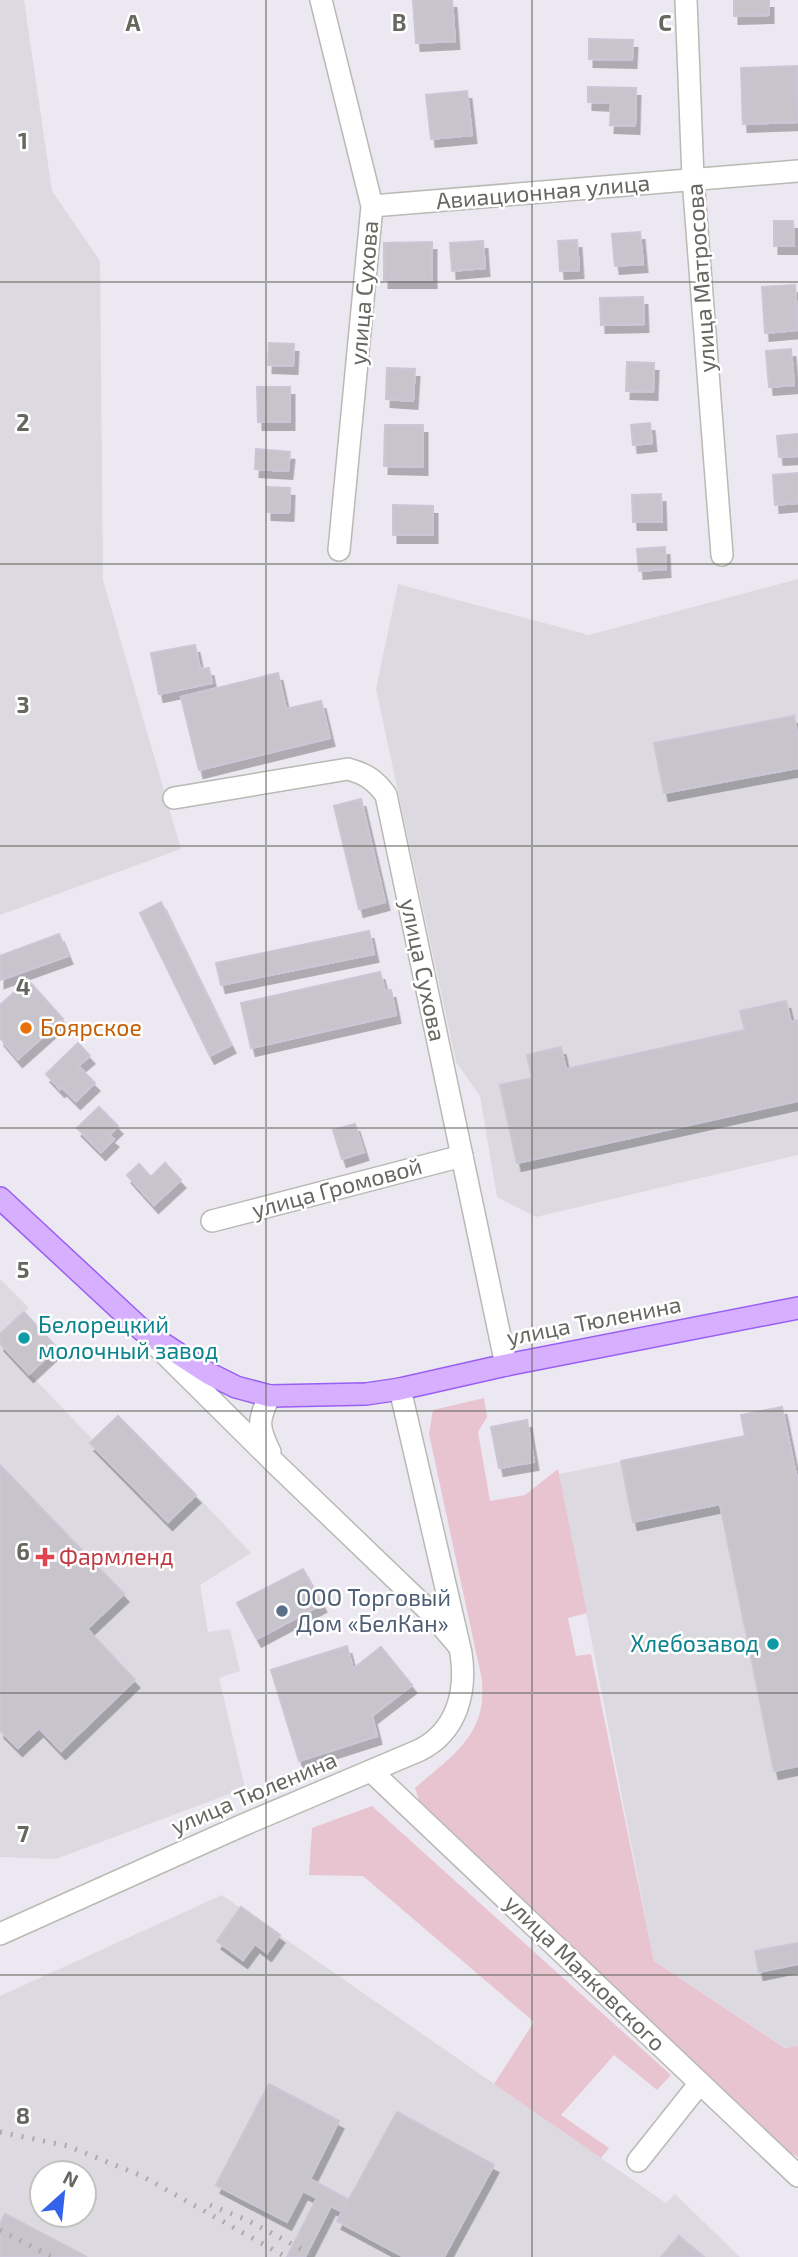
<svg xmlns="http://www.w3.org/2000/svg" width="798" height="2257" viewBox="0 0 798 2257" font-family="'Exo 2',sans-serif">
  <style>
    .industrial { fill: #dcdae0; fill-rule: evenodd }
    .green { fill: #e8c4d0 }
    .building { fill: #c8c4cc; stroke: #cbc6d6; stroke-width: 2; filter: url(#shadow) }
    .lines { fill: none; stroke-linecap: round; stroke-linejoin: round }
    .minor-casing { stroke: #b8bab3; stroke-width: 24 }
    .major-casing { stroke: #985ff3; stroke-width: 24 }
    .minor { stroke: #fff; stroke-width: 21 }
    .major { stroke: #d7afff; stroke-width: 21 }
    .rail { stroke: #abaca9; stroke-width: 5; stroke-dasharray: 2 9; stroke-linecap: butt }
    .grid { fill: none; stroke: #66685f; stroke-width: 2; stroke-opacity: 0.55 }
    .food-dot { fill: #e8710a; stroke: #fff; stroke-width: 2.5 }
    .culture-dot { fill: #0f9aa8; stroke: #fff; stroke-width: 2.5 }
    .health-dot { fill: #e0444e; stroke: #fff; stroke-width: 2.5 }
    .service-dot { fill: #5c6f8a; stroke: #fff; stroke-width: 2.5 }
    .labels { text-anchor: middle; stroke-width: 5; stroke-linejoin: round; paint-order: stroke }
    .street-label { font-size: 23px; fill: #66685f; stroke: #fff }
    .food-label { font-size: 23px; fill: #c56008; stroke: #fff; text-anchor: start }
    .culture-label { font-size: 23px; fill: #0d838f; stroke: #fff; text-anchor: start }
    .health-label { font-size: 23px; fill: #be3a42; stroke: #fff; text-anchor: start }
    .service-label { font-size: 23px; fill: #4e5e75; stroke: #fff; text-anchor: start }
    .grid-label { font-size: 23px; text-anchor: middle; font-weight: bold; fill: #66685f; stroke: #fff; stroke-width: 5; stroke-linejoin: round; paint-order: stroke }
  </style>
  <defs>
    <filter id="shadow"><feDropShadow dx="4.5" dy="8" stdDeviation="0" flood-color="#0004"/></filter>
  </defs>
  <rect width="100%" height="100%" fill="#ece8f1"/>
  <!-- industrial -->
  <g class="industrial">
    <polygon points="0,0 24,0 52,191 100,261 103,580 181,849 0,915"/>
    <polygon points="798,579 798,1155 536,1217 497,1197 480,1096 456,1062 376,689 398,584 589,635"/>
    <polygon points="0,1279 29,1308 24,1312 57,1348 30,1374 93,1440 90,1444 168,1522 196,1495 251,1553 200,1585 208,1632 230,1629 240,1671 219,1678 245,1788 56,1859 0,1857"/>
    <polygon points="782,1407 796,1475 798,1475 798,2046 786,2048 654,1961 559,1474 745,1437 741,1415"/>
    <path d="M222,1895L666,2203L675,2194L740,2257H0V1996ZM42,2173H84V2215H42Z"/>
  </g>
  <!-- green -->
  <g class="green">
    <path d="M484,1398L487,1417L478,1432L490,1501L525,1495L558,1469L587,1613L568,1618L576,1656L591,1654L654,1961L785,2048L798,2046V2157L787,2151L422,1810L415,1788C441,1765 474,1744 481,1708C483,1699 482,1689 482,1680L429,1434L433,1410Z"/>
    <polygon points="372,1806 671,2075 657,2090 614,2055 561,2115 609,2148 601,2158 494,2084 534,2022 363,1876 309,1875 312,1828"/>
  </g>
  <!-- building -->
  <g class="building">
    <polygon points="413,0 452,0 455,41 416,43"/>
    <polygon points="734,0 769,0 769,15 734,16"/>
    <polygon points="589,39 633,40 632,60 589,59"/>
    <polygon points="797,66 798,122 743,124 741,68"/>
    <polygon points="588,87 636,88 635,126 610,125 611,103 588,102"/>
    <polygon points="467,91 472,135 431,139 426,95"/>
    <polygon points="774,221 793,221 794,246 774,246"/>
    <polygon points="640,232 643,264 615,266 612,234"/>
    <polygon points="577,240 579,270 560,271 558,241"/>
    <polygon points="483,241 485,268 452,271 450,243"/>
    <polygon points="432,242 432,280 384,280 384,243"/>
    <polygon points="795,285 798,330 765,333 762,287"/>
    <polygon points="643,297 644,324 601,325 600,298"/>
    <polygon points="269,343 294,344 293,366 268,365"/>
    <polygon points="791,349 794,385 769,387 766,351"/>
    <polygon points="627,362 654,363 653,392 626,391"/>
    <polygon points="387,368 415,369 413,401 386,399"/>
    <polygon points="257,387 290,387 290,422 258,422"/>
    <polygon points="650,423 652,443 633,445 631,425"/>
    <polygon points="385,425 423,425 423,467 384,466"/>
    <polygon points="798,434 798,456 779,457 777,436"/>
    <polygon points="256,449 290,452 288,471 255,469"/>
    <polygon points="798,473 798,503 775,505 773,475"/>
    <polygon points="267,487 290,488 289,513 267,512"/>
    <polygon points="661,494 662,522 633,522 632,495"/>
    <polygon points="393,505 433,506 433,535 393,535"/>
    <polygon points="665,547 666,569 639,571 637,549"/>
    <polygon points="195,645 200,669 209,668 212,683 159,694 151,653"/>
    <polygon points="278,673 286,709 321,701 330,738 199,770 181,697"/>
    <polygon points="794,716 798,737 798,768 664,793 654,743"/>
    <polygon points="361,799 385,902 359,909 334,806"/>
    <polygon points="161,902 231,1045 210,1056 140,913"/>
    <polygon points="369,931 374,954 221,985 216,963"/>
    <polygon points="59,934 68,956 0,980 0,956"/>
    <polygon points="380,972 385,991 391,990 396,1015 251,1048 241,1003"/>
    <polygon points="28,980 63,1019 18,1059 0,1038 0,1005"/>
    <polygon points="786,1001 791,1022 798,1020 798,1101 517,1163 500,1085 532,1078 527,1055 561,1047 566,1069 745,1030 740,1011"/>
    <polygon points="78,1043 90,1056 78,1066 95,1083 76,1101 62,1087 60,1089 46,1074"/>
    <polygon points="99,1107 118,1126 109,1135 114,1139 101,1152 77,1128"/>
    <polygon points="355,1124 364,1152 342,1159 333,1130"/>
    <polygon points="165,1163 181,1180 154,1205 127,1175 139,1164 151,1177"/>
    <polygon points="24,1312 57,1348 29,1374 0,1343 0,1334"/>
    <polygon points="782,1407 796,1475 798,1475 798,1766 774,1771 720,1504 633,1522 621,1461 745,1436 741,1415"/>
    <polygon points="118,1416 196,1495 168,1522 90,1443"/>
    <polygon points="527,1420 534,1462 499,1468 491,1427"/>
    <polygon points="0,1465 124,1594 87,1629 135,1680 61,1751 39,1728 18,1748 0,1730"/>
    <polygon points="303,1569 322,1604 257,1639 237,1603"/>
    <polygon points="347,1646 353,1669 381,1647 412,1685 372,1716 377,1736 299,1761 271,1670"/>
    <polygon points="241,1907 280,1935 267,1953 255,1944 243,1960 217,1941"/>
    <polygon points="798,1943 798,1964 759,1972 755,1951"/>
    <polygon points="269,2084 339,2121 310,2179 349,2200 342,2212 331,2206 305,2257 287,2257 317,2198 303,2191 287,2222 216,2185"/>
    <polygon points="397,2112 494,2165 444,2257 404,2257 337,2221"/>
    <polygon points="5,2214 87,2257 0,2257 0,2224"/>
    <polygon points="679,2236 704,2257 661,2257"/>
  </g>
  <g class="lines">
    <!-- minor casing -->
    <g class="minor-casing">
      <g id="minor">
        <polyline points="321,0 372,206 339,550"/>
        <polyline points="686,0 693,178 722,555"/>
        <polyline points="372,206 798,171"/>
        <path d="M174,798L348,769C366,774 375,780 386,795L506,1365"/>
        <polyline points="212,1221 462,1156"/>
        <polyline points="157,1346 276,1464 428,1610 457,1644"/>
        <path d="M270,1396C257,1420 258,1428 270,1452"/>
        <polyline points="371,1771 798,2176"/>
        <path d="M0,1934L243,1825L420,1750C457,1731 467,1692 461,1653L400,1389"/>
        <polyline points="638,2161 700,2083"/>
      </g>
    </g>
    <!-- major casing -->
    <g class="major-casing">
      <polyline id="major" points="0,1198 142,1330 208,1373 236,1387 270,1396 366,1394 400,1389 506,1365 798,1308"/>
    </g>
    <!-- minor -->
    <use href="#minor" class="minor"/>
    <!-- major -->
    <use href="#major" class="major"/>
    <!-- rail -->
    <g class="rail">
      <polyline points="0,2132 68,2146 142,2176 286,2257"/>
      <polyline points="210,2205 247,2220 316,2257"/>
      <polyline points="0,2230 52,2257"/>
    </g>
  </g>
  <!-- grid -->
  <path class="grid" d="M266,0V2257M532,0V2257M0,282H798M0,564H798M0,846H798M0,1128H798M0,1411H798M0,1693H798M0,1975H798"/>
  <!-- markers -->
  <circle class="food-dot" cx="26" cy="1028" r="7"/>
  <g class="culture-dot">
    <circle cx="24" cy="1338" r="7"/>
    <circle cx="773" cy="1644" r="7"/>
  </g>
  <path class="health-dot" d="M41.5 1546.5h7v7h7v7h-7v7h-7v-7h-7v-7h7z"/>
  <circle class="service-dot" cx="282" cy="1611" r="7"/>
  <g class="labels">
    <!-- street labels -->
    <g class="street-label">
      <text transform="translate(543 192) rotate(-5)" y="8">Авиационная улица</text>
      <text transform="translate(701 278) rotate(-94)" y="8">улица Матросова</text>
      <text transform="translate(364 293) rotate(-85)" y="8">улица Сухова</text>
      <text transform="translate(423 970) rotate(78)" y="8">улица Сухова</text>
      <text transform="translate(337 1188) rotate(-15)" y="8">улица Громовой</text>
      <text transform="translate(594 1321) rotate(-11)" y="8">улица Тюленина</text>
      <text transform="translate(254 1793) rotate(-23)" y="8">улица Тюленина</text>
      <text transform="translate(585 1973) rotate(44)" y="8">улица Маяковского</text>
    </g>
    <!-- food labels -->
    <g class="food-label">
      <text x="40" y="1036">Боярское</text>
    </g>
    <!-- culture labels -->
    <g class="culture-label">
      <text x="38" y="1333">Белорецкий<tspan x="38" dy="26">молочный завод</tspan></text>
      <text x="759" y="1652" text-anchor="end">Хлебозавод</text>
    </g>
    <!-- health labels -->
    <g class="health-label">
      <text x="59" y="1565">Фармленд</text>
    </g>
    <!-- service labels -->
    <g class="service-label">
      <text x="296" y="1606">ООО Торговый<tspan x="296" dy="26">Дом «БелКан»</tspan></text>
    </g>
  </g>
  <g class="grid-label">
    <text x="133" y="31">A</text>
    <text x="399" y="31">B</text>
    <text x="665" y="31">C</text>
    <text x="23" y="149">1</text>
    <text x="23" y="431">2</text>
    <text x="23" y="713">3</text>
    <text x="23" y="995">4</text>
    <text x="23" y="1278">5</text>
    <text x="23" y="1560">6</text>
    <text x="23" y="1842">7</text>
    <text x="23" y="2124">8</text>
  </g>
  <!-- north arrow -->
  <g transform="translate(63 2194) rotate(27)"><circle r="33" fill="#ffffff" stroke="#c2c3bf" stroke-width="2"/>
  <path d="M0-5L12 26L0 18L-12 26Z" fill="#3362eb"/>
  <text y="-10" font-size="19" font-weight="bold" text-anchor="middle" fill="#66685f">N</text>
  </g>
</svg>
